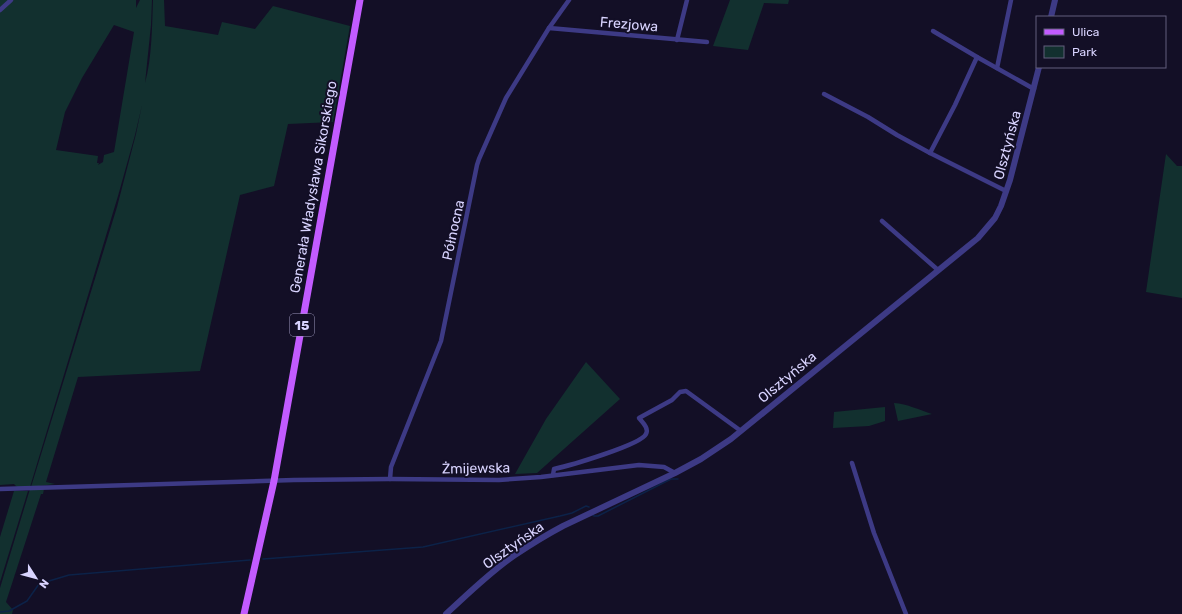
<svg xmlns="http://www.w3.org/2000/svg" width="1182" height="614" viewBox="0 0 1182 614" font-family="Rubik,sans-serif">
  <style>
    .green { fill: #12302f; fill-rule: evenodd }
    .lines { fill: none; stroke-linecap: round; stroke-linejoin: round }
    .stream { stroke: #0c2248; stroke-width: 1.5 }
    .minor { stroke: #3d3a85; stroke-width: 4.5 }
    .tertiary { stroke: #3d3a85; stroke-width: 6 }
    .primary { stroke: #c25bff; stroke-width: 7 }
    .labels { text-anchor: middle; stroke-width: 4; stroke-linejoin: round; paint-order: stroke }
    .shield { fill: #130f26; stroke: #9e99be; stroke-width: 1 }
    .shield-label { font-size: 13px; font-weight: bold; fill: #d9d4ff }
    .street-label { font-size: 14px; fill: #d9d4ff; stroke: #130f26 }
  </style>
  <rect width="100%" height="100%" fill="#130f26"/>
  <!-- green -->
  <g class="green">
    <path d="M0,0H136V8L140,0H152L151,25L145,83C152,58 152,25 153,0H164L165,26L218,35L222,22L255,29L273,6L350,26L333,122L288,124L274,186L240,195L200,371L78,377L46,482L55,484L31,487L117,207L136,134L142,105L135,135L118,196L30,487H17L14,484L0,485ZM114,25L134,32L114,152L104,155L103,162L98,165L99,163H97L98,156L56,150L65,112L82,78Z"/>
    <polygon points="730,0 789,0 788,4 764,3 748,50 713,46"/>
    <polygon points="1166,154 1177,166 1182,166 1182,298 1146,292"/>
    <polygon points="586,362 620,399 537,473 515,474 546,419"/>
    <path d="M894,403C907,404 920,410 932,414L898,421Z"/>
    <polygon points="885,407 885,421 869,426 833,428 834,412"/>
    <polygon points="30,489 44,489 43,494 41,494 6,602 13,610 12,614 0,614 0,588"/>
    <polygon points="14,491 28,491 0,582 0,537"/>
  </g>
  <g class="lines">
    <!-- stream -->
    <g class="stream">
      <polyline points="593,515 594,516 598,516 661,484 671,479 678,479"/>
      <polyline points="263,559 423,547 560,516 572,513 586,506 589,507"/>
      <polyline points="0,612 9,611 27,601 39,584 69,575 250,560"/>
    </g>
    <!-- minor -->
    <g class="minor">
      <polyline points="0,10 11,0"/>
      <polyline points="549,28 707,42"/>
      <polyline points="933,31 977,57"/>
      <polyline points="677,40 687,0"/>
      <polyline points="997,68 1011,0"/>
      <polyline points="824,94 868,117 897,135 930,153"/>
      <polyline points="1006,191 930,153 955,105 977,57 1034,89"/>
      <polyline points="882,221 938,270"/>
      <polyline points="852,463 874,533 906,614"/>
      <path d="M553,475L554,469C568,466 641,445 646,434C649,428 643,423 639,418L672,400L680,392L686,391L741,431"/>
      <polyline points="390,479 391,467 441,341 477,165 479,159 506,98 549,28 569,0"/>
      <polyline points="0,489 294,480 390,479 499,480 541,477 639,465 664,467 675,473"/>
    </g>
    <!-- tertiary -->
    <g class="tertiary">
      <polyline points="1051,17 1055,0"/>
      <path d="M446,614C468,594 490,572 515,555C530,545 546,535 563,526L675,473L701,459L731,439L978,238L995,218L1001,206L1010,180L1039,67"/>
    </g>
    <!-- primary -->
    <polyline class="primary" points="244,614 274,481 360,0"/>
  </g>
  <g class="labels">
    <!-- shield labels -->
    <rect class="shield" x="290" y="314" width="24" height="22" rx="3"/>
    <g class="shield-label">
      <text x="302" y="330">15</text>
    </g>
    <!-- street labels -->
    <g class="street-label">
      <text transform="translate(629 24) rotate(5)" y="5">Frezjowa</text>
      <text transform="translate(1007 145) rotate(-75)" y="5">Olsztyńska</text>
      <text transform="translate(313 187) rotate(-80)" y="5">Generała Władysława Sikorskiego</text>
      <text transform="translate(453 230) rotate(-78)" y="5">Północna</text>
      <text transform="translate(787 377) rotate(-40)" y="5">Olsztyńska</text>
      <text transform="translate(476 468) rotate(-1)" y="5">Żmijewska</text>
      <text transform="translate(513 545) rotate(-35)" y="5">Olsztyńska</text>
    </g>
  </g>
  <!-- legend -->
  <rect x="1036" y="16" width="130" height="52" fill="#130f26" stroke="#625e7d"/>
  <rect x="1044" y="29" width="20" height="6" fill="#c25bff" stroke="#625e7d"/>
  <text x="1072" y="36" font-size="12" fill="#d9d4ff">Ulica</text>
  <rect x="1044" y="46" width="20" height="12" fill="#12302f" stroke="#625e7d"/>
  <text x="1072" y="56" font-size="12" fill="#d9d4ff">Park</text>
  <!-- north arrow -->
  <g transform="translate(36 578) rotate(126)" stroke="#130f26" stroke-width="3" paint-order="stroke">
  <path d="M0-3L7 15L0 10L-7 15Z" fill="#d9d4ff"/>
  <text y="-6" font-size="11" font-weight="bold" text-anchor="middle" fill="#d9d4ff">N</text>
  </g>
</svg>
